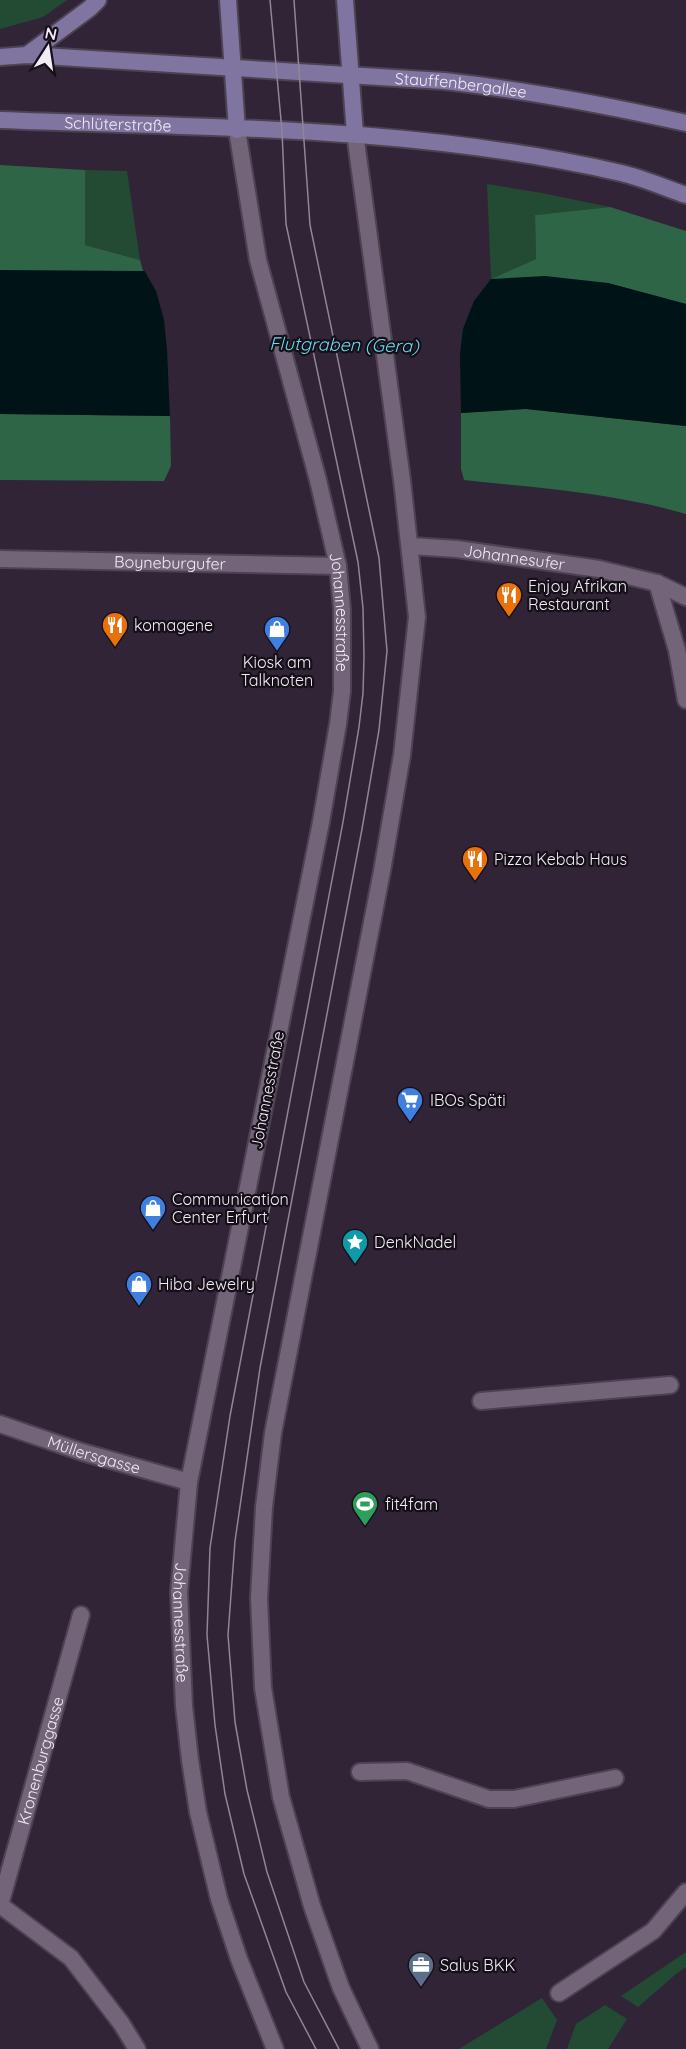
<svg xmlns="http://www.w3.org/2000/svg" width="686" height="2049" viewBox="0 0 686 2049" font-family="Quicksand,sans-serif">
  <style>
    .green { fill: #234b34 }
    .forest { fill: #2f6547 }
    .water { fill: #001317 }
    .pier { fill: #302436 }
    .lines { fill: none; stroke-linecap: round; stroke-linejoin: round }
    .service-casing { stroke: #4d4251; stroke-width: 20 }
    .minor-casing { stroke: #4d4251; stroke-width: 20 }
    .secondary-casing { stroke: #4d4251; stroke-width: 20 }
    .service { stroke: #73647a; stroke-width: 16 }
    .minor { stroke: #73647a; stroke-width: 16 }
    .secondary { stroke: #8075a0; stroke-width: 16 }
    .tram { stroke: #908695; stroke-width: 1.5 }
    .labels { text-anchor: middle; stroke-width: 4.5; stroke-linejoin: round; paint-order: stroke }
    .street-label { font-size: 16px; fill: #f3ebf7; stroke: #150f18 }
    .poi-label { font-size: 16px; fill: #f3ebf7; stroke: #150f18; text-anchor: start }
    .water-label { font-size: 18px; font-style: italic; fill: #69daf0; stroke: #150f18 }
  </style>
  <rect width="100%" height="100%" fill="#302436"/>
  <!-- green -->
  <g class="green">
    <polygon points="0,0 67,0 43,17 0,29"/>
    <polygon points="85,170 127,171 140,260 85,245"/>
    <polygon points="487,184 542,193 610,207 535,215 536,259 491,279"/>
    <polygon points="686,1952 686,1967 676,1974 638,2007 621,1996"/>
    <polygon points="542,1998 557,2020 546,2049 459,2049"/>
    <polygon points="605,2005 627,2019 608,2049 567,2049 576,2024"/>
  </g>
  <!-- forest -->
  <g class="forest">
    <polygon points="0,165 85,170 85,245 140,260 143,271 0,271"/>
    <polygon points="610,207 686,231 686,304 608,283 491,279 536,259 535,215"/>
    <path d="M526,409L686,426V514C614,493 538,488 464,480L461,469V413Z"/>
    <polygon points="0,414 170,416 171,466 164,481 0,480"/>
  </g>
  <!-- water -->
  <polygon class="water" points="0,270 143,271 491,279 545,276 608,283 686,304 686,426 526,409 461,413 170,416 0,414"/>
  <!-- pier -->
  <polygon class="pier" points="143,268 491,276 491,279 474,301 463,329 460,354 461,416 170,419 167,350 164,320 156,291"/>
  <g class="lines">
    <!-- service casing -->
    <g class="service-casing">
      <g id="service">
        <polyline points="657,583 677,650 686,700"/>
        <polyline points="481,1401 670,1385"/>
        <polyline points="360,1772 407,1771 489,1799 514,1799 615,1778"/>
      </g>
    </g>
    <!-- minor casing -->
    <g class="minor-casing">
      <g id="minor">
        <path id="s1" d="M237,130L258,260L318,480L338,566L342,609V691L338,724L321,822L189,1482L179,1592L184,1706L190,1760L198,1812L219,1899L239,1959L275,2049"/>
        <polyline points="355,134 402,480 417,617 402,755 382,871 273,1433 264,1507 259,1598 263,1688 281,1797 312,1906 341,1988 370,2049"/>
        <path id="s2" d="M410,546L457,549L599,569L657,583L686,597"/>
        <path id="s3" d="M0,559L338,566"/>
        <path id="s4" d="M0,1424L82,1452L189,1482"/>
        <path id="s5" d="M0,1905L81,1615"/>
        <polyline points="0,1905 71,1958 121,2023 137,2049"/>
        <polyline points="559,1993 653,1931 686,1892"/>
      </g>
    </g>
    <!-- secondary casing -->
    <g class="secondary-casing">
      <g id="secondary">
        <polyline points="228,0 237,130"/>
        <polyline points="345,0 355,134"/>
        <polyline points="27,55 90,8 98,0"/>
        <path id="s6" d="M0,57L27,55L444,81C526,90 606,105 686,123"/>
        <path id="s7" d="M0,120C207,128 418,126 621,173C643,178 665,188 686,195"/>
      </g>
    </g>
    <!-- service -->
    <use href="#service" class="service"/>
    <!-- minor -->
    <use href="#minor" class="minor"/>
    <!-- secondary -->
    <use href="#secondary" class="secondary"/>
    <!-- tram -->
    <g class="tram">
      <polyline points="270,0 282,131 286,224 358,562 363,608 364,657 363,693 359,727 343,822 230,1416 210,1548 207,1635 215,1725 225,1794 244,1874 286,1992 316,2049"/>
      <polyline points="294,0 310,225 379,558 387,651 379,730 362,829 260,1368 235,1541 228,1635 235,1722 247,1790 267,1872 304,1982 339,2049"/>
    </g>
  </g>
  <!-- icons -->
  <defs>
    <g id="restaurant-pin" transform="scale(1.35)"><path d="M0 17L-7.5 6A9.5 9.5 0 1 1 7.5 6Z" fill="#e8710a" stroke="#150f18"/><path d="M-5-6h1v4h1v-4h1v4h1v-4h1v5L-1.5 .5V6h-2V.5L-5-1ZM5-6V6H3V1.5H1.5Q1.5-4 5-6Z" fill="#fff"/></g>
    <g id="shop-pin" transform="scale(1.35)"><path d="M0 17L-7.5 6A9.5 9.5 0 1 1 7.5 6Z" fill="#3f7fe0" stroke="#150f18"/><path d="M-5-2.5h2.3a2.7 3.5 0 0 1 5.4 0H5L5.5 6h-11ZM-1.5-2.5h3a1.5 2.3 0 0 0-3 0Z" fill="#fff"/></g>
    <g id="supermarket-pin" transform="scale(1.35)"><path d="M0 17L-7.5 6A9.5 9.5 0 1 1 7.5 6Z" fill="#3f7fe0" stroke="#150f18"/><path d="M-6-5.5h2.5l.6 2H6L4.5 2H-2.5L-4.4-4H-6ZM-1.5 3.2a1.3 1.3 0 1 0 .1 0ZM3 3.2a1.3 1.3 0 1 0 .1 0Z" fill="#fff"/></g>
    <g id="sight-pin" transform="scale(1.35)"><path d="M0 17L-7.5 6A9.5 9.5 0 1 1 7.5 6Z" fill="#0f9aa8" stroke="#150f18"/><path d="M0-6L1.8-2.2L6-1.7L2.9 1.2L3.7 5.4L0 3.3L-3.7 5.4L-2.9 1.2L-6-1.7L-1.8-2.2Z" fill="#fff"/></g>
    <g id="stadium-pin" transform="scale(1.35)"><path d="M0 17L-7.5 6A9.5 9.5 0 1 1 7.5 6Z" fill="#2e9e5b" stroke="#150f18"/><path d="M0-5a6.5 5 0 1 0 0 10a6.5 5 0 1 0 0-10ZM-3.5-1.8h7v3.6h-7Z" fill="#fff"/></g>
    <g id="office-pin" transform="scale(1.35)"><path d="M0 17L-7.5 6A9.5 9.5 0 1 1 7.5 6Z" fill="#5c6f8a" stroke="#150f18"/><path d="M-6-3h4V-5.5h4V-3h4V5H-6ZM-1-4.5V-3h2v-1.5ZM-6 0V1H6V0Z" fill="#fff"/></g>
  </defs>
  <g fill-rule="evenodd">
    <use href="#restaurant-pin" x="509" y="595"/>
    <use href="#restaurant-pin" x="115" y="625"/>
    <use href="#shop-pin" x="277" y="629"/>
    <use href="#restaurant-pin" x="475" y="859"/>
    <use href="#supermarket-pin" x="410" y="1100"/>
    <use href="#shop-pin" x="153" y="1208"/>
    <use href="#sight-pin" x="355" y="1242"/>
    <use href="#shop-pin" x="139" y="1284"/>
    <use href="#stadium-pin" x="365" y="1504"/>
    <use href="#office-pin" x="421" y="1965"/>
  </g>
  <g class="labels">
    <!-- street labels -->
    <g class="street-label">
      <text dy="6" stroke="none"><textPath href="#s6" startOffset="462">Stauffenbergallee</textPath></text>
      <text dy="6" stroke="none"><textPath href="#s7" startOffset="118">Schlüterstraße</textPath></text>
      <text dy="6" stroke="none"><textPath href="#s2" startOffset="105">Johannesufer</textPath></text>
      <text dy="6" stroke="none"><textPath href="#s3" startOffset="170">Boyneburgufer</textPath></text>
      <text dy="6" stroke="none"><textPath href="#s1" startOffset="494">Johannesstraße</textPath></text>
      <text transform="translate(267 1090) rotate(-79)" y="6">Johannesstraße</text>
      <text dy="6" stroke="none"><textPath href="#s4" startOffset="99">Müllersgasse</textPath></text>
      <text dy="6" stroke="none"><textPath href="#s1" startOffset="1520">Johannesstraße</textPath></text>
      <text dy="6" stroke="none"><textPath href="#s5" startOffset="150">Kronenburggasse</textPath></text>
    </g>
    <!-- poi labels -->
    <g class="poi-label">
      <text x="528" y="592">Enjoy Afrikan<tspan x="528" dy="18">Restaurant</tspan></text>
      <text x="134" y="631">komagene</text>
      <text x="277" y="668" text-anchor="middle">Kiosk am<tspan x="277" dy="18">Talknoten</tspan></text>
      <text x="494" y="865">Pizza Kebab Haus</text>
      <text x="430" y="1106">IBOs Späti</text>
      <text x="172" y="1205">Communication<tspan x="172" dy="18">Center Erfurt</tspan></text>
      <text x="374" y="1248">DenkNadel</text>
      <text x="158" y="1290">Hiba Jewelry</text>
      <text x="385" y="1510">fit4fam</text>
      <text x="440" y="1971">Salus BKK</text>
    </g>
    <!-- water labels -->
    <g class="water-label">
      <text transform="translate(344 345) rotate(1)" y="6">Flutgraben (Gera)</text>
    </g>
  </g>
  <!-- north arrow -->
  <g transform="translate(48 48) rotate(12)" stroke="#150f18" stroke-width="4.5" paint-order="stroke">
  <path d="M0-4.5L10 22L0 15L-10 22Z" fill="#f3ebf7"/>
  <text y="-9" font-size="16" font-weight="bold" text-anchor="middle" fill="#f3ebf7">N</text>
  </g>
</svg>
